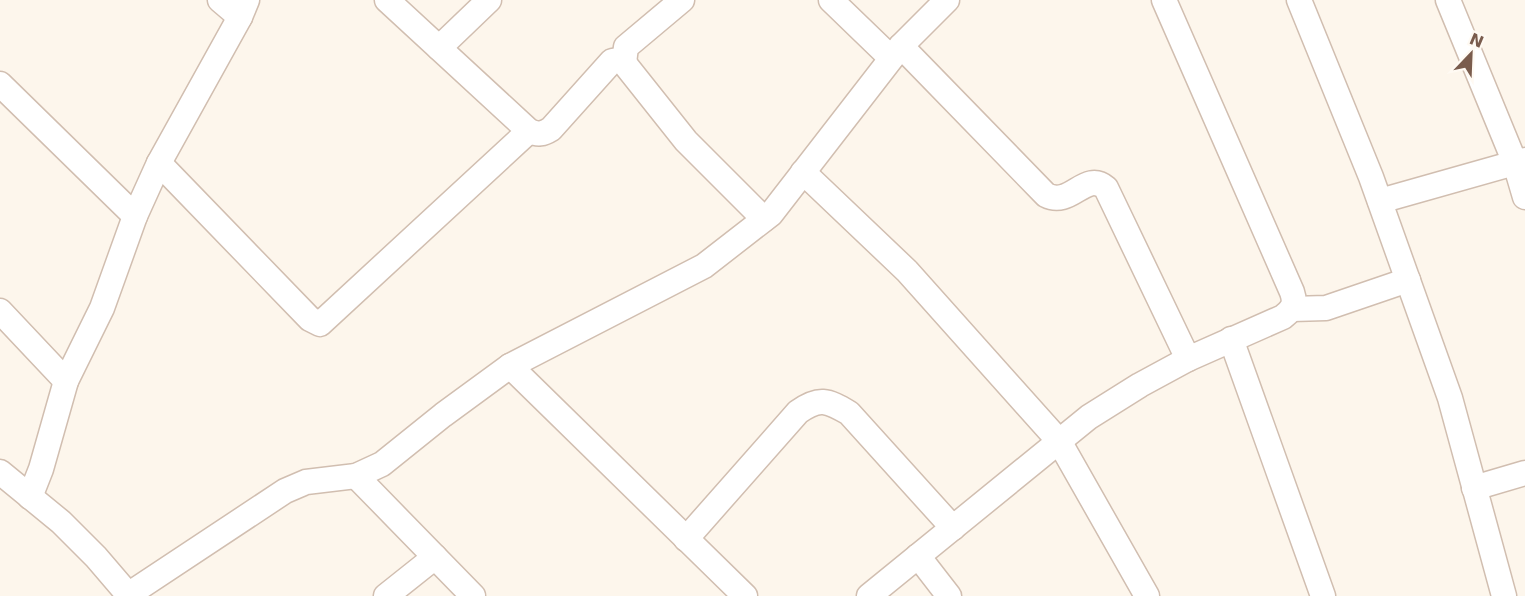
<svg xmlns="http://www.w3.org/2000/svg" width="1525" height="596" viewBox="0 0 1525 596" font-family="'DejaVu Sans',sans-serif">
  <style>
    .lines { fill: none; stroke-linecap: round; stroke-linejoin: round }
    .street-casing { stroke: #d1beb0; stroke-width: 27 }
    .street { stroke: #fff; stroke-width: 24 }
  </style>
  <rect width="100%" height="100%" fill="#fdf6ec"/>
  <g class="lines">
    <!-- street casing -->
    <g class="street-casing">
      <g id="street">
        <polyline points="220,0 240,17"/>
        <path d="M387,0L529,131C538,135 543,134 551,129L612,61L618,60L624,63L686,141L764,219"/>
        <polyline points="831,0 891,58"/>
        <polyline points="1299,0 1371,177 1450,398 1504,596"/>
        <polyline points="1448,0 1515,163 1525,197"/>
        <path d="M901,46L1046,195C1071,208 1085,170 1106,188L1188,359"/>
        <polyline points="439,48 489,0"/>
        <polyline points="624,63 626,47 682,0"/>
        <polyline points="0,84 135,216"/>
        <polyline points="159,163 310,319 320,324 529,131"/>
        <polyline points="803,172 907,271 1059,441 1147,596"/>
        <polyline points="1380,201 1525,160"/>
        <polyline points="1292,309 1326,308 1408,280"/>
        <polyline points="0,311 66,381"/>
        <polyline points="1231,339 1323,596"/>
        <polyline points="510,366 745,596"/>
        <polyline points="0,472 61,522 96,557 126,592"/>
        <polyline points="356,476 473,596"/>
        <polyline points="1474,488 1525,473"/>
        <polyline points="30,497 41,469 66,381 102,308 135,216 159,163 240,17 247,0"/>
        <path d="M686,539L798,412C819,397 827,400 849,413L953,528"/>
        <polyline points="918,556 949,596"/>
        <polyline points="131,593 285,491 306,482 356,476 382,464 443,415 510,366 704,266 771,214 901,46 947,0"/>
        <polyline points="386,596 435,557"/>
        <path d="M869,596L1089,417L1140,385L1188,359L1283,317C1293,309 1296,304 1292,292L1164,0"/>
      </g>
    </g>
    <!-- street -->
    <use href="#street" class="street"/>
  </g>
  <!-- north arrow -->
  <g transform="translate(1471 54) rotate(23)" stroke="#fffaf3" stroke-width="4.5" paint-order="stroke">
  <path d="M0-4.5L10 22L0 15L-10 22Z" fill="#7a5c4d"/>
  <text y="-9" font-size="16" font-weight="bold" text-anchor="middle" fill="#7a5c4d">N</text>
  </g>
</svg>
